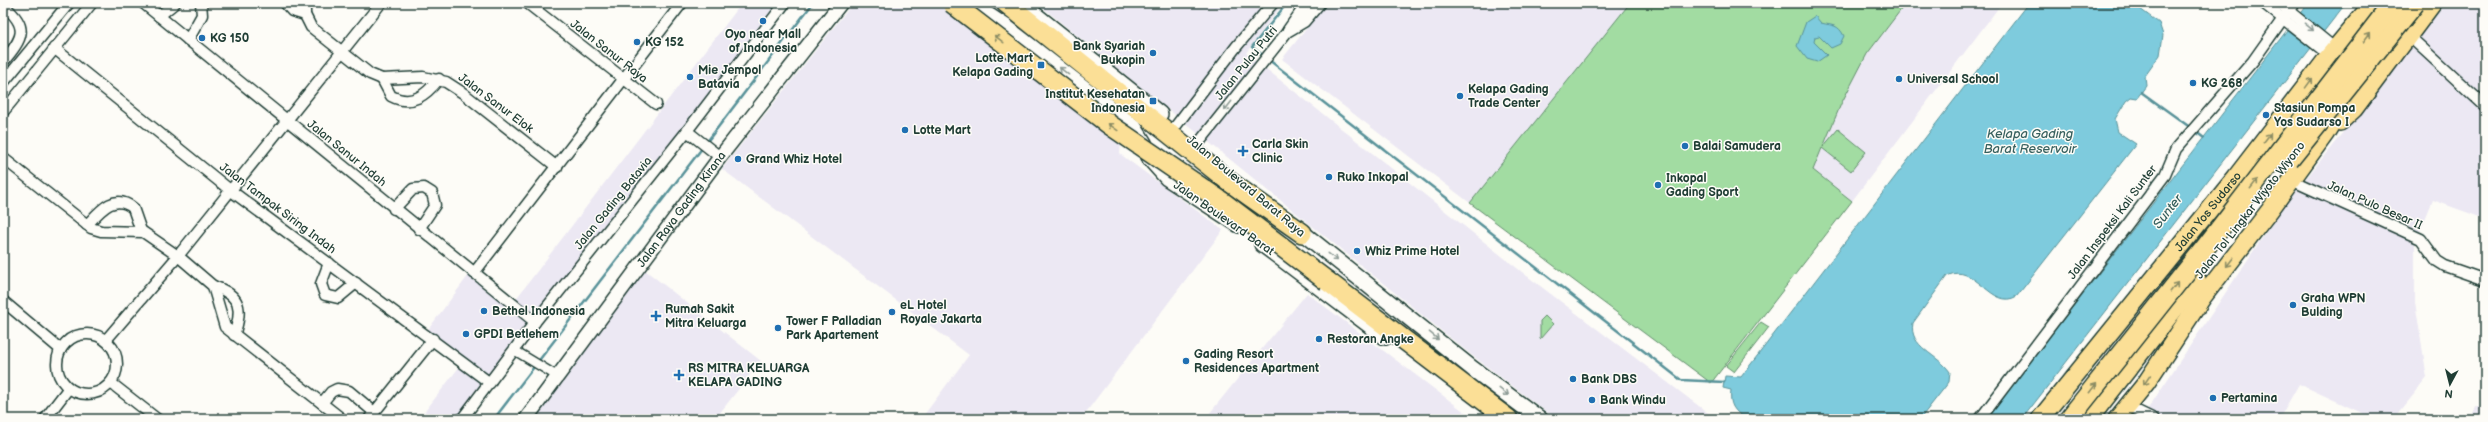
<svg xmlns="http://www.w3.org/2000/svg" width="2488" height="422" viewBox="0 0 2488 422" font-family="'Balsamiq Sans',sans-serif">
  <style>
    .built { fill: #ece8f3 }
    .green { fill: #a2dca2; stroke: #608c6b }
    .water { fill: #7ecbdd; stroke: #589299 }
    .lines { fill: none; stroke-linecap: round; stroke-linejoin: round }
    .stream { stroke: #589299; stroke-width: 2.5 }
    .pedestrian-casing { stroke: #1f3d34; stroke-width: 11 }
    .minor-casing { stroke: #1f3d34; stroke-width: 13 }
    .tertiary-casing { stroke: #1f3d34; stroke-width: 16 }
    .secondary-casing { stroke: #1f3d34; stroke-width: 18 }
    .trunk-casing { stroke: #1f3d34; stroke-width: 20 }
    .motorway-casing { stroke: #1f3d34; stroke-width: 22 }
    .pedestrian { stroke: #fdfcf7; stroke-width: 8 }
    .minor { stroke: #fdfcf7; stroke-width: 10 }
    .tertiary { stroke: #fdfcf7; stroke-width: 13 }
    .secondary { stroke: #fdfcf7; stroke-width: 15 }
    .trunk { stroke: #fbdf96; stroke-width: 17 }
    .motorway { stroke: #fbdf96; stroke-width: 19 }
    .motorway-bridge-casing { stroke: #1f3d34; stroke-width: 22; stroke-linecap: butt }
    .motorway-bridge { stroke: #fbdf96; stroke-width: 19 }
    .oneway { stroke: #8e9c96 }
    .oneway2 { stroke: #8d8e65 }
    .poi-dot { fill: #1f6fb2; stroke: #fdfcf7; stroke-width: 1.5 }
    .labels { text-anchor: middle; stroke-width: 3; stroke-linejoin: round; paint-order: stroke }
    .poi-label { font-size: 12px; font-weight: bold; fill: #1f3d34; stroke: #fdfcf7; text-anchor: start }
    .street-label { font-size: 12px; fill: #1f3d34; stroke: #fdfcf7 }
    .water-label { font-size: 13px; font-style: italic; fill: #37605e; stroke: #fdfcf7 }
  </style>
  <rect width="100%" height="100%" fill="#fdfcf7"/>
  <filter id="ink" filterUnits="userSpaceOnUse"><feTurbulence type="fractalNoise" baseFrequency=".025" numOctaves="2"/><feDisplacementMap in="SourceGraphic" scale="8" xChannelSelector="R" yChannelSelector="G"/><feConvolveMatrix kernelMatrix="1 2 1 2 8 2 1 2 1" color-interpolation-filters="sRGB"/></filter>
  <g filter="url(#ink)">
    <!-- built -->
    <g class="built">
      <polygon points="742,3 786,3 466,419 419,419 460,366 424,335 468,276 509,308"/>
      <polygon points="853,3 942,3 1121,143 1120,154 1223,230 1081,419 921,419 969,355 722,169"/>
      <polygon points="1037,3 1283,3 1246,53 1527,276 1716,419 1556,419 1469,353"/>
      <polygon points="1327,3 1630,3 1470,203 1282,59"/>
      <polygon points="1906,3 2002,3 1852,201 1813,170 1841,104 1867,54"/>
      <polygon points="2446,3 2485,3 2485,35 2478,99 2485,104 2485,219 2433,200 2415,243 2415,302 2427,378 2394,419 2375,419 2299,384 2279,419 2141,419 2281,210"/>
      <polygon points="645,270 761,361 715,419 531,419"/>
      <polygon points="1307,293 1474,419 1205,419"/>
      <polygon points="2475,406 2485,407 2485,419 2469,419"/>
    </g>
    <!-- green -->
    <g class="green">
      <polygon points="1630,3 1906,3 1867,54 1841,104 1823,147 1838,129 1866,152 1851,171 1822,148 1813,170 1852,201 1711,383 1470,203"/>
      <polygon points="1545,316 1553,324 1540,339 1540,321"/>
      <polygon points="1761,322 1769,327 1734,372 1726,366"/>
    </g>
    <!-- water -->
    <g class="water">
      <path d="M2029,3H2132L2159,23L2163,35L2160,55L2145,76L2146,86L2137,98L2131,97L2126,101L2115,119L2118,132L2136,144L2017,296C1992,312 1975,261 1947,276L1913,323C1908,347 1939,355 1950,372L1949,382L1920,419H1746C1734,411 1729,405 1731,390L1723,388L1725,376L1741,377Z"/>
      <polygon points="2308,3 2346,3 2022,419 1986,419"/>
      <path d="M1815,16L1821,23C1833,26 1838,24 1844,36L1840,44L1831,48L1819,36L1815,37L1814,42L1827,55L1817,62L1807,59L1797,46L1806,22Z"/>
    </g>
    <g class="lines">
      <!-- stream -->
      <g class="stream">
        <polyline points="1265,57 1252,47 1287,3"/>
        <polyline points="1269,60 1681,380 1724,382"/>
        <polyline points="2141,92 2191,128"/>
        <polyline points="2195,131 2204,138"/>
        <polyline points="706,143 813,3"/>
        <polyline points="494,419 703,147"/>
      </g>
      <!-- pedestrian casing -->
      <g class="pedestrian-casing">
        <polyline id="pedestrian" points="514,350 557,376"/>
      </g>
      <!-- minor casing -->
      <g class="minor-casing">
        <g id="minor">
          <polyline points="143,3 535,322"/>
          <polyline points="285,3 292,11 305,15"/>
          <polyline points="305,3 305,15 311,27 370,74 382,79 423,77 446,82 463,93 557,167"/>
          <polyline points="527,3 656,104"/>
          <polyline points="2263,3 2333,58"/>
          <polyline points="2279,3 2338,51"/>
          <path d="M3,5C30,27 23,38 3,62"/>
          <polyline points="159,16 175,3"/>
          <polyline points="1288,30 1307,3"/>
          <polyline points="2409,36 2485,106"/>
          <polyline points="188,40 202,15 201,3"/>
          <polyline points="54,48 230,190 490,383"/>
          <path d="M382,79L391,96C412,107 426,95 439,79"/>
          <polyline points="3,83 69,3"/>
          <polyline points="3,112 92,3"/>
          <polyline points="1175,127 1236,47 1273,3"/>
          <polyline points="687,131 720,157"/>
          <polyline points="1197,145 1287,32 1304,22 1320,3"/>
          <polyline points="3,158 91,228 101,231 143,232 178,256 213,286 225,327 342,419"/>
          <polyline points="2291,180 2421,239 2437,261 2445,266 2485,280"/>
          <polyline points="394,209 413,189 424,188 432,193 435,205 419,229"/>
          <path d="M87,225C99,212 114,192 133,208L141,231"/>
          <polyline points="329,263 321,284 325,295 338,298 356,283"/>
          <polyline points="474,273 682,3"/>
          <path d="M213,286C241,295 243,309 234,335"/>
          <polyline points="3,301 60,349"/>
          <circle cx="87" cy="364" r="30"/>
          <polyline points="106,340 178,256 381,3"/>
          <polyline points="111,383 157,419"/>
          <polyline points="322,403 331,392 337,389 349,391 374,412"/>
          <polyline points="2127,406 2154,419"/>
          <polyline points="45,419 68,389"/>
          <polyline points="369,419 433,339"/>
          <polyline points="462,419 535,322 687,131 785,3"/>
          <polyline points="1980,419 2165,175 2176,149 2253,61 2294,3"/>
        </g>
      </g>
      <!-- tertiary casing -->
      <g class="tertiary-casing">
        <g id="tertiary">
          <path id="s1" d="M526,419L720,157L841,3"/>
        </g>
      </g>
      <!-- secondary casing -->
      <g class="secondary-casing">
        <g id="secondary">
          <polyline points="970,3 1006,27 1134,127 1144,143 1150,159 1167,178 1239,225"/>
          <polyline points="1032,12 1160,114"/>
          <polyline points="1294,226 1473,369 1540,419"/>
          <polyline points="1262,244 1385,337"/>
        </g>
      </g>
      <!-- trunk casing -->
      <g class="trunk-casing">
        <g id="trunk">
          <polyline points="2340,122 2354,109 2433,3"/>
          <path id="s2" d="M2040,419L2236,177L2329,56L2373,3"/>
          <polyline points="2117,419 2146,383 2202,298 2270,210 2325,134 2344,103"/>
        </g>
      </g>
      <!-- motorway casing -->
      <g class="motorway-casing">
        <g id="motorway">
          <polyline points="1006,3 1231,183 1302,233"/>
          <polyline points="1327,281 1508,419"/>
          <polyline points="2088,419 2196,280"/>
        </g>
      </g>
      <!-- pedestrian -->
      <use href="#pedestrian" class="pedestrian"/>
      <!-- minor -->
      <use href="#minor" class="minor"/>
      <!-- tertiary -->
      <use href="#tertiary" class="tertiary"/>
      <!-- secondary -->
      <use href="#secondary" class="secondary"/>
      <!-- trunk -->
      <use href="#trunk" class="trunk"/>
      <!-- motorway -->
      <use href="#motorway" class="motorway"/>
      <!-- motorway-bridge casing -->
      <g class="motorway-bridge-casing">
        <g id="motorway-bridge">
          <polyline points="952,3 1110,125 1224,203 1327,281"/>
          <polyline points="2289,160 2415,3"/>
          <polyline points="2069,419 2208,244 2393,3"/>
        </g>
      </g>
      <!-- motorway-bridge -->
      <use href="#motorway-bridge" class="motorway-bridge"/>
    </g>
    <!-- one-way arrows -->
    <defs><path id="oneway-shaft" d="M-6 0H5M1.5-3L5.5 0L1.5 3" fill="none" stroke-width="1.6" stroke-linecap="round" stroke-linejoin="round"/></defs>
    <g class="oneway">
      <use href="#oneway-shaft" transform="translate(2309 27) rotate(39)"/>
      <use href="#oneway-shaft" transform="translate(1064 71) rotate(-141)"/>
      <use href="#oneway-shaft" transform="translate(1228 106) rotate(128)"/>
      <use href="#oneway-shaft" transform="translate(1333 257) rotate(38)"/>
      <use href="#oneway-shaft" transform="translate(1434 336) rotate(40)"/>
      <use href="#oneway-shaft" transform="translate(1504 392) rotate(37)"/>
    </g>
    <g class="oneway2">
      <use href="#oneway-shaft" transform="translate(2367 37) rotate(-53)"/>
      <use href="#oneway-shaft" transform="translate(999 39) rotate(-142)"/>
      <use href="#oneway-shaft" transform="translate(2309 83) rotate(-54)"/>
      <use href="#oneway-shaft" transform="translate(1113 127) rotate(-144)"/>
      <use href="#oneway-shaft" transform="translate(2267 138) rotate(-52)"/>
      <use href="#oneway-shaft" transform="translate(2254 184) rotate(-52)"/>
      <use href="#oneway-shaft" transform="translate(2230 262) rotate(128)"/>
      <use href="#oneway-shaft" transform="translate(2174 287) rotate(-52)"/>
      <use href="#oneway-shaft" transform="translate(2147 380) rotate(124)"/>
      <use href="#oneway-shaft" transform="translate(2093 388) rotate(-52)"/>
    </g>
  </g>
  <!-- markers -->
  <g class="poi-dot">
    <circle cx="763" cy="21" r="4"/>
    <circle cx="202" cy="38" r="4"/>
    <circle cx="637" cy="42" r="4"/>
    <circle cx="1153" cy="53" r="4"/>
    <rect x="1037" y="61" width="8" height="8" rx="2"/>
    <circle cx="690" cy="77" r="4"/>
    <circle cx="1899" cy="79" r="4"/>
    <circle cx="2193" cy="83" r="4"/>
    <circle cx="1460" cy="96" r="4"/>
    <rect x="1149" y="97" width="8" height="8" rx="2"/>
    <circle cx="2266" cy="115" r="4"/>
    <circle cx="905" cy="130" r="4"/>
    <circle cx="1685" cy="146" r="4"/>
    <path d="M1241 145h4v4h4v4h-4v4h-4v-4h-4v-4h4z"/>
    <circle cx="738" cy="159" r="4"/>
    <circle cx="1329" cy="177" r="4"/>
    <circle cx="1658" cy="185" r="4"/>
    <circle cx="1357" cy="251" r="4"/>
    <circle cx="2293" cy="305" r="4"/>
    <circle cx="484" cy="311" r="4"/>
    <circle cx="892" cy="312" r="4"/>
    <path d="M654 310h4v4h4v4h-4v4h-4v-4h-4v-4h4z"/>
    <circle cx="778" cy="328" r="4"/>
    <circle cx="466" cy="334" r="4"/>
    <circle cx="1319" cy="339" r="4"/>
    <circle cx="1186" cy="361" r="4"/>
    <path d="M677 369h4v4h4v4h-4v4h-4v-4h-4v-4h4z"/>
    <circle cx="1573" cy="379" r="4"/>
    <circle cx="2213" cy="398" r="4"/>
    <circle cx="1592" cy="400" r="4"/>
  </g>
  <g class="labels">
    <!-- poi labels -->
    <g class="poi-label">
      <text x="763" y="38" text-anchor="middle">Oyo near Mall<tspan x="763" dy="14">of Indonesia</tspan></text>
      <text x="210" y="42">KG 150</text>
      <text x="645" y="46">KG 152</text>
      <text x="1145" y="50" text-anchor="end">Bank Syariah<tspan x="1145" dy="14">Bukopin</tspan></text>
      <text x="1033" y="62" text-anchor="end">Lotte Mart<tspan x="1033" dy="14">Kelapa Gading</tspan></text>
      <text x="698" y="74">Mie Jempol<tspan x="698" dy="14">Batavia</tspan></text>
      <text x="1907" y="83">Universal School</text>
      <text x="2201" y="87">KG 268</text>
      <text x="1468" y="93">Kelapa Gading<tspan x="1468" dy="14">Trade Center</tspan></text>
      <text x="1145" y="98" text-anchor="end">Institut Kesehatan<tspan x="1145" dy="14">Indonesia</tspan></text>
      <text x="2274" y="112">Stasiun Pompa<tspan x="2274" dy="14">Yos Sudarso I</tspan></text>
      <text x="913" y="134">Lotte Mart</text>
      <text x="1252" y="148">Carla Skin<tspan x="1252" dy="14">Clinic</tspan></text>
      <text x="1693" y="150">Balai Samudera</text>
      <text x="746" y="163">Grand Whiz Hotel</text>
      <text x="1337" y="181">Ruko Inkopal</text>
      <text x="1666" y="182">Inkopal<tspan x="1666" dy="14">Gading Sport</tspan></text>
      <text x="1365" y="255">Whiz Prime Hotel</text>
      <text x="2301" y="302">Graha WPN<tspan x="2301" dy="14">Bulding</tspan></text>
      <text x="900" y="309">eL Hotel<tspan x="900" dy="14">Royale Jakarta</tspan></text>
      <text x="665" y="313">Rumah Sakit<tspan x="665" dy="14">Mitra Keluarga</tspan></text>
      <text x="492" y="315">Bethel Indonesia</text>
      <text x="786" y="325">Tower F Palladian<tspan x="786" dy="14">Park Apartement</tspan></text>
      <text x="474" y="338">GPDI Betlehem</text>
      <text x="1327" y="343">Restoran Angke</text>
      <text x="1194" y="358">Gading Resort<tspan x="1194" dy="14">Residences Apartment</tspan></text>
      <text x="688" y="372">RS MITRA KELUARGA<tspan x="688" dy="14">KELAPA GADING</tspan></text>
      <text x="1581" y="383">Bank DBS</text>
      <text x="2221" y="402">Pertamina</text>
      <text x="1600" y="404">Bank Windu</text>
    </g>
    <!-- street labels -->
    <g class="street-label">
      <text transform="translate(609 51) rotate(38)" y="4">Jalan Sanur Raya</text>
      <text transform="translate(1246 63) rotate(-51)" y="4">Jalan Pulau Putri</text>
      <text transform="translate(496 103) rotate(37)" y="4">Jalan Sanur Elok</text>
      <text transform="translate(347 153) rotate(39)" y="4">Jalan Sanur Indah</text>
      <text transform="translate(1246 186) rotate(40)" y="4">Jalan Boulevard Barat Raya</text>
      <text transform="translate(613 203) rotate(-51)" y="4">Jalan Gading Batavia</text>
      <text transform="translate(2375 205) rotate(24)" y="4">Jalan Pulo Besar II</text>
      <text transform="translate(278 208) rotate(37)" y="4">Jalan Tampak Siring Indah</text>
      <text dy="4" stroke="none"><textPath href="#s1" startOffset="261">Jalan Raya Gading Kirana</textPath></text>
      <text transform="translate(2250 210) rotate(-52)" y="4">Jalan Tol Lingkar Wiyoto Wiyono</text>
      <text dy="4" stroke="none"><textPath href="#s2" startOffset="267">Jalan Yos Sudarso</textPath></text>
      <text transform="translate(1224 218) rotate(35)" y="4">Jalan Boulevard Barat</text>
      <text transform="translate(2112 222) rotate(-53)" y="4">Jalan Inspeksi Kali Sunter</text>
    </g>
    <!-- water labels -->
    <g class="water-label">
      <text x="2030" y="138">Kelapa Gading<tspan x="2030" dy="15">Barat Reservoir</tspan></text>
      <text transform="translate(2167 211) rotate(-52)" y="5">Sunter</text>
    </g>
  </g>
  <!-- margin -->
  <rect width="2488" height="422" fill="none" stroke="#fdfcf7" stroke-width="16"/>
  <rect x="8" y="8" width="2472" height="406" fill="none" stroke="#1f3d34" stroke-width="1.5" filter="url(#ink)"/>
  <!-- north arrow -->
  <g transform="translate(2450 384) rotate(187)" stroke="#fdfcf7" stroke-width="3" paint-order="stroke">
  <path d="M0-3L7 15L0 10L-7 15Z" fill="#1f3d34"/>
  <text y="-6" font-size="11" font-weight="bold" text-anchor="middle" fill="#1f3d34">N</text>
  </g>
</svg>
